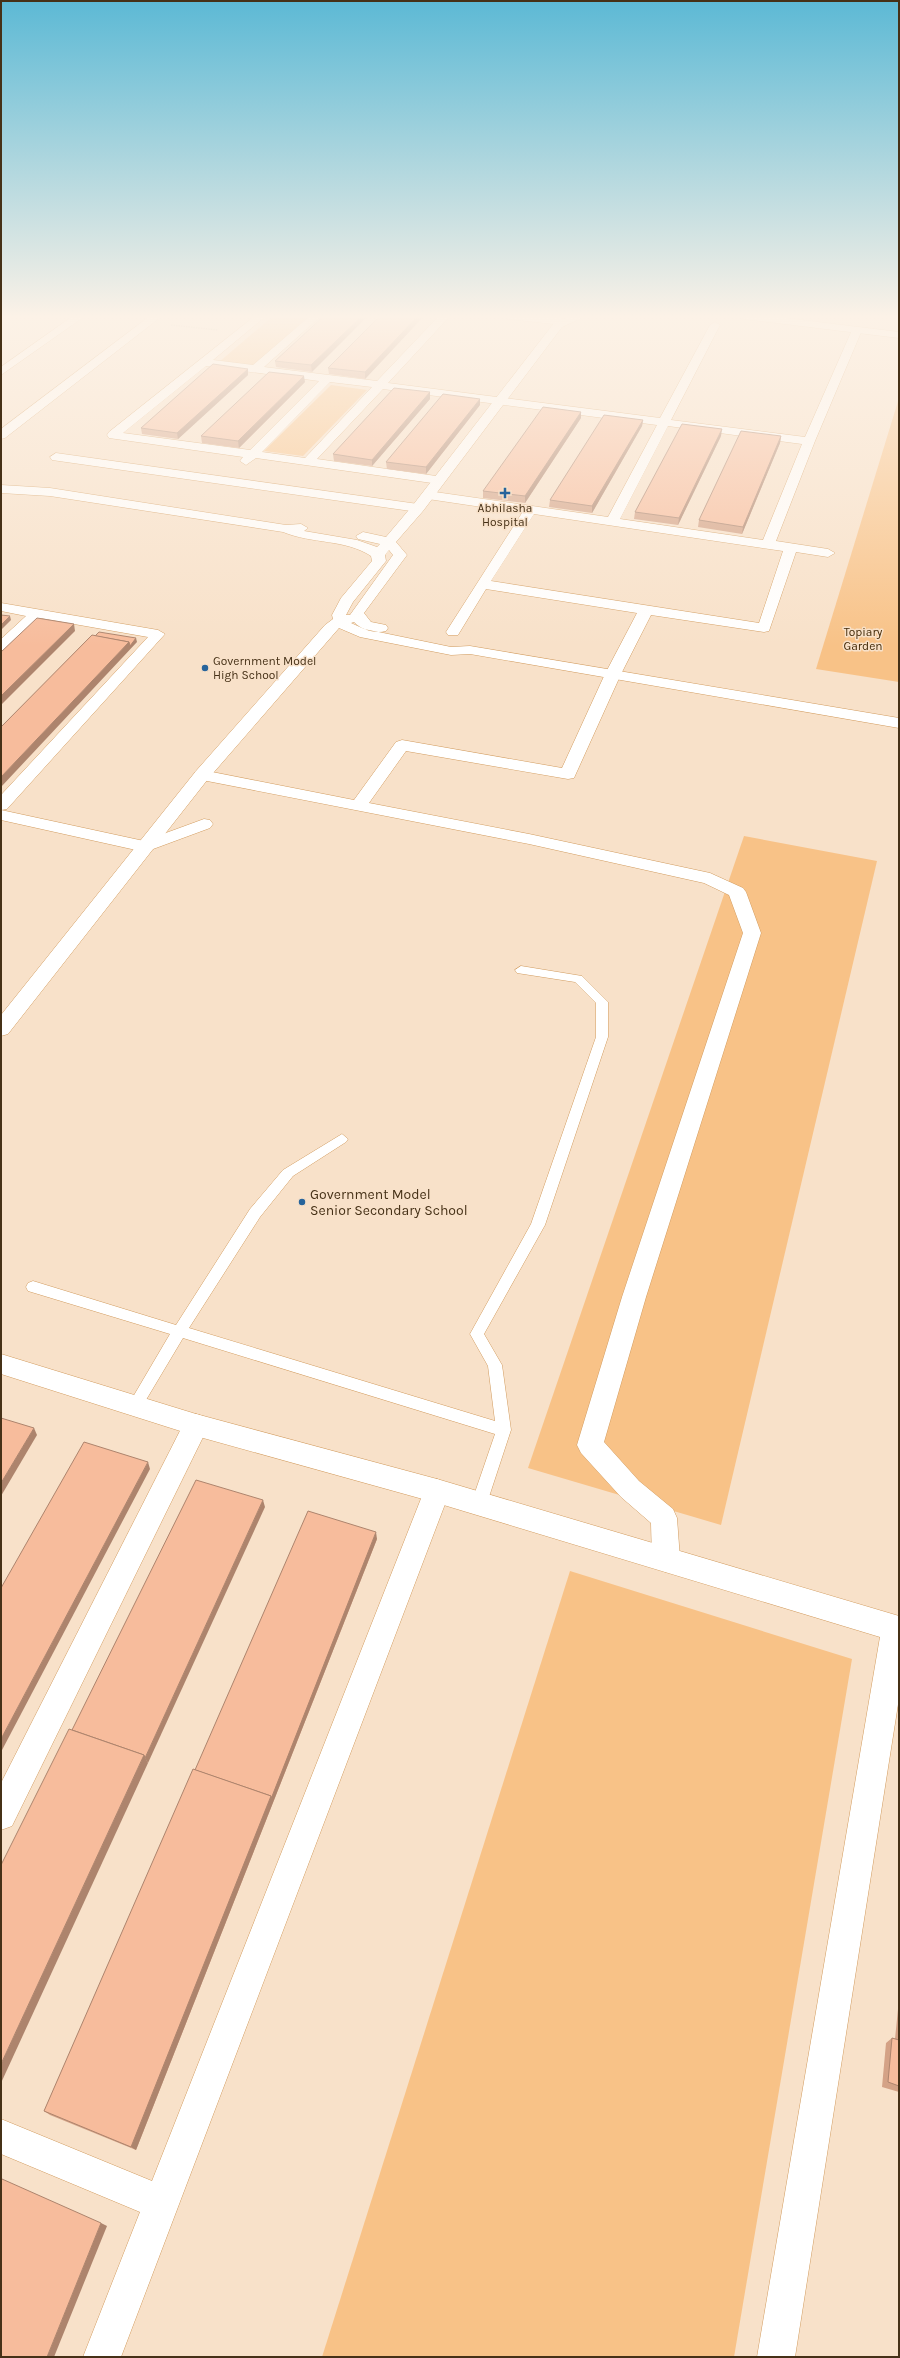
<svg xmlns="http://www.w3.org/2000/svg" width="900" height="2358" viewBox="0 0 900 2358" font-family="Karla,sans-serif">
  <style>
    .green { fill: #f8c287 }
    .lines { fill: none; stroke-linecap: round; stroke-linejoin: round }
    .lane-casing { stroke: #d29c5f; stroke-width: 1 }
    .street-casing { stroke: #d29c5f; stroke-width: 1 }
    .secondary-casing { stroke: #d29c5f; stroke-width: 1 }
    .path { stroke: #bea78f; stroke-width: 1.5; stroke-dasharray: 1.5 1; stroke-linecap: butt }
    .lane { fill: #fff; fill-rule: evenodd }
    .street { fill: #fff; fill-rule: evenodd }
    .secondary { fill: #fff; fill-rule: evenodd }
    .wall { fill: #d4a286 }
    .shaded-wall { fill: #ad846d }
    .building { fill: #f7bc9c; stroke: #ad846d }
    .poi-dot { fill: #27649b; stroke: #f8e1c9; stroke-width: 1.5 }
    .labels { text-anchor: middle; stroke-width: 3; stroke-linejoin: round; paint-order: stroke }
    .far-poi-label { font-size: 12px; fill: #463117; stroke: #f8e1c9 }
    .far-park-label { font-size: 12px; fill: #432a08; stroke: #f8e1c9 }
    .poi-label { font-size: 14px; fill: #463117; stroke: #f8e1c9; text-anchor: start }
  </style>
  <rect width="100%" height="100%" fill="#f8e1c9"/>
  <!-- green -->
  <g class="green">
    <polygon points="273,316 310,316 254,366 219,362"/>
    <polygon points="331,385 367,390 303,456 264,451"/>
    <polygon points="899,398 899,682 816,669"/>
    <polygon points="744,836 877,861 721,1525 528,1468"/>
    <polygon points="570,1571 852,1659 734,2357 322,2357"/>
  </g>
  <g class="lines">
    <!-- lane casing -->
    <g class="lane-casing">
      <polygon id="lane" points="521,966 582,976 608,1002 608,1037 545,1225 484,1334 502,1365 511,1430 485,1509 479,1511 473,1509 471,1504 495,1434 183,1338 140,1410 135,1412 130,1410 128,1406 130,1402 170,1334 28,1291 26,1287 28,1283 33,1281 176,1325 250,1209 283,1170 342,1134 348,1139 346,1142 293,1176 260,1217 189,1328 495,1421 488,1366 470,1334 531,1224 596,1037 596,1003 575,982 517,973 515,970"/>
    </g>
    <!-- street casing -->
    <g class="street-casing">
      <g id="street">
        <polygon points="73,316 85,316 1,375 1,367"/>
        <path d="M255,316H266L213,360L253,365L310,316H321L264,367L377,381L439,316H450L388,383L660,418L710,325L715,322L720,325L671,420L805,437L852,330L857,327L862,330L815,441L776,541L828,549L835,553L828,557L796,552L769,631L764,632L651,615L621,674L574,778L568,779L406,751L369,803L529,834L710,873L743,888L746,892L761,933L646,1297L604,1442L639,1481L673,1509L677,1518L680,1559L676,1568L666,1572L656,1568L652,1559L651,1523L621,1497L581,1453L577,1445L622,1297L743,933L729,895L704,883L529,844L202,780L196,779L194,775L196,771L202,770L354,800L396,742L402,740L562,768L605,674L637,613L486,589L458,635H448L446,632L522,513L428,499L422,495L428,491L608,517L657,425L383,389L317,459L443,477L445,480L443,483L439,484L256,458L246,465L240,461L243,457L109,438L107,435L109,432ZM206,366L319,381L250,450L123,433ZM330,382L372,387L305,458L262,452ZM668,426L802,444L763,540L620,519ZM534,514L783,551L759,623L491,581Z"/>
        <path d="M503,316C515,316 561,313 568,322L563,325L508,319Z"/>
        <polygon points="56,453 418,504 424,508 418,512 52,460 50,457"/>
        <polygon points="1,603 158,630 165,634 7,809 1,810 144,841 204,819 210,820 213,824 210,828 145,852 1,820 1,795 148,637 40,618 6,650 1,651 1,639 26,616 1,611"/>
        <polygon points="196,1414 205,1417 209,1425 12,1826 1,1830 1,1783 187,1417"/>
        <polygon points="437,1479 446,1483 450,1491 121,2357 83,2357 140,2212 1,2154 1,2119 152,2181 424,1491 428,1483"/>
      </g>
    </g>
    <!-- secondary casing -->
    <g class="secondary-casing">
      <g id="secondary">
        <polygon points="150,316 162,316 5,438 1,439 1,429"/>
        <path d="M572,316H586L562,327L423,511L396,542L407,555L364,613L371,622L386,625L388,628L386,631C375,634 362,630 354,622L351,623L364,629L451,647L470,646L899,718V728L470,654L451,655L360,637L339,628L208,779L8,1034L1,1036V1015L196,771L325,625L333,619L332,615L341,598L372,561L371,556C345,539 312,544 283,532L50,496L1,493V485L50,488L286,525L301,524L308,528L304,531L357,540L377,547L380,544L358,539L356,536L363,532L386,537L413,505L554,323ZM389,550L393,555L350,615H346L353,602L386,561L385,555Z"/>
        <polygon points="739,316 769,316 899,332 899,338 744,319"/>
        <polygon points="1,1354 196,1414 437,1479 899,1616 899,1698 795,2357 757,2357 880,1637 437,1503 196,1436 1,1374"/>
      </g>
    </g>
    <!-- path -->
    <polyline class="path" points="171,325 218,330"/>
    <!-- lane -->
    <use href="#lane" class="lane"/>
    <!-- street -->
    <use href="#street" class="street"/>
    <!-- secondary -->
    <use href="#secondary" class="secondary"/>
  </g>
  <!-- wall -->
  <g class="wall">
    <polygon points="324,316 312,372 276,367 275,361"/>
    <polygon points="380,316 424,316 365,379 329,374 328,368"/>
    <polygon points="248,369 248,375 178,439 142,434 141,428"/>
    <polygon points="305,382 239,448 202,443 201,436"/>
    <polygon points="430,392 430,399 372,466 334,461 333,454"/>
    <polygon points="480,405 426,474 387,469 386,462"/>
    <polygon points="581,418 525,503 483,498 483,491"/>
    <polygon points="643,420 642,426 592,513 549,507 550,500"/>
    <polygon points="721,436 678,525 634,519 635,512"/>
    <polygon points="781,436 780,443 742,534 698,527 699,520"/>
    <polygon points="377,1539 136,2150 50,2115 44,2111 195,1770"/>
    <polygon points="899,2007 899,2092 882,2087 886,2043 892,2038 895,2039 898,2009"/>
  </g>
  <!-- shaded-wall -->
  <g class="shaded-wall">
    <polygon points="362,316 368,316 312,372 311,365"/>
    <polygon points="418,316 424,316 365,379 365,372"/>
    <polygon points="248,369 248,375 178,439 177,433"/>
    <polygon points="304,376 305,382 239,448 238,441"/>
    <polygon points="430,392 430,399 372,466 372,460"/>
    <polygon points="480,399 480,405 426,474 426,467"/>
    <polygon points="581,412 581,418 525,503 525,496"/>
    <polygon points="643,420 642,426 592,513 592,506"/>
    <polygon points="722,429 721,436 678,525 679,518"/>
    <polygon points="781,436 780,443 742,534 743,527"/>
    <polygon points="10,616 11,620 1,630 1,625"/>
    <polygon points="74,624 75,631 1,705 1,696"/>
    <polygon points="136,638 137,642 1,787 1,777 129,642"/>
    <polygon points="34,1428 37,1435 1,1496 1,1483"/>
    <polygon points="148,1462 150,1469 1,1752 1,1739"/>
    <polygon points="263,1500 265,1507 148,1763 145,1758"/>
    <polygon points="376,1532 377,1539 136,2150 131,2147"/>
    <polygon points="144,1755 148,1763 1,2083 1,2064"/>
    <polygon points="101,2223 107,2226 54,2357 47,2357"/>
  </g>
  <!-- building -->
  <g class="building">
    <polygon points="324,316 362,316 311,365 275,361"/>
    <polygon points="380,316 418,316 365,372 328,368"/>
    <polygon points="213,364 248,369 177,433 141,428"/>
    <polygon points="269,372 304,376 238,441 201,436"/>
    <polygon points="394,388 430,392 372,460 333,454"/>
    <polygon points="443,394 480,399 426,467 386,462"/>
    <polygon points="543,407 581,412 525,496 483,491"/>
    <polygon points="604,415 643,420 592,506 550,500"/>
    <polygon points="682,424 722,429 679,518 635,512"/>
    <polygon points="741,431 781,436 743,527 699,520"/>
    <polygon points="1,615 10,616 1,625"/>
    <polygon points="37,618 74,624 1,696 1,652"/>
    <polygon points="99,632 136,638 130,646 129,642 95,636"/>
    <polygon points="92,635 129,642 1,777 1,727"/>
    <polygon points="1,1418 34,1428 1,1483"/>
    <polygon points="84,1442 148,1462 1,1739 1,1588"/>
    <polygon points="196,1480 263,1500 145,1758 144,1755 72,1730"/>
    <polygon points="308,1511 376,1532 271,1799 271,1796 195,1770"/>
    <polygon points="69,1729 144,1755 1,2064 1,1865"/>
    <polygon points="193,1769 271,1796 131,2147 44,2111"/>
    <polygon points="892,2038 899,2040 899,2086 888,2082"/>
    <polygon points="2,2179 101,2223 47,2357 1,2357 1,2181"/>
  </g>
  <!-- sky -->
  <linearGradient id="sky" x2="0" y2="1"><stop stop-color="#5cb9d5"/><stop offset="0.49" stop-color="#fcf2e7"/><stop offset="1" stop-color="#fcf2e7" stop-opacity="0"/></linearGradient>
  <rect width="900" height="646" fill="url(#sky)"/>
  <!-- markers -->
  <g class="poi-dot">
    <path d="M503 487h4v4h4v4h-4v4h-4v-4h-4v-4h4z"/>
    <circle cx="205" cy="668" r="4"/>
    <circle cx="302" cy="1202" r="4"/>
  </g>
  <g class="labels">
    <!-- far-poi labels -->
    <g class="far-poi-label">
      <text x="505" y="512">Abhilasha<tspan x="505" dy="14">Hospital</tspan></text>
      <text x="213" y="665" text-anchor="start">Government Model<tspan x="213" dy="14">High School</tspan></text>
    </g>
    <!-- far-park labels -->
    <g class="far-park-label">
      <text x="863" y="636">Topiary<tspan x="863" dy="14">Garden</tspan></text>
    </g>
    <!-- poi labels -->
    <g class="poi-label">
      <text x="310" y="1199">Government Model<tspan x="310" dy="16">Senior Secondary School</tspan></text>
    </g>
  </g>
  <!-- border -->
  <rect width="900" height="2358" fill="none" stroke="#463117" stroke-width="4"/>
</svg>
